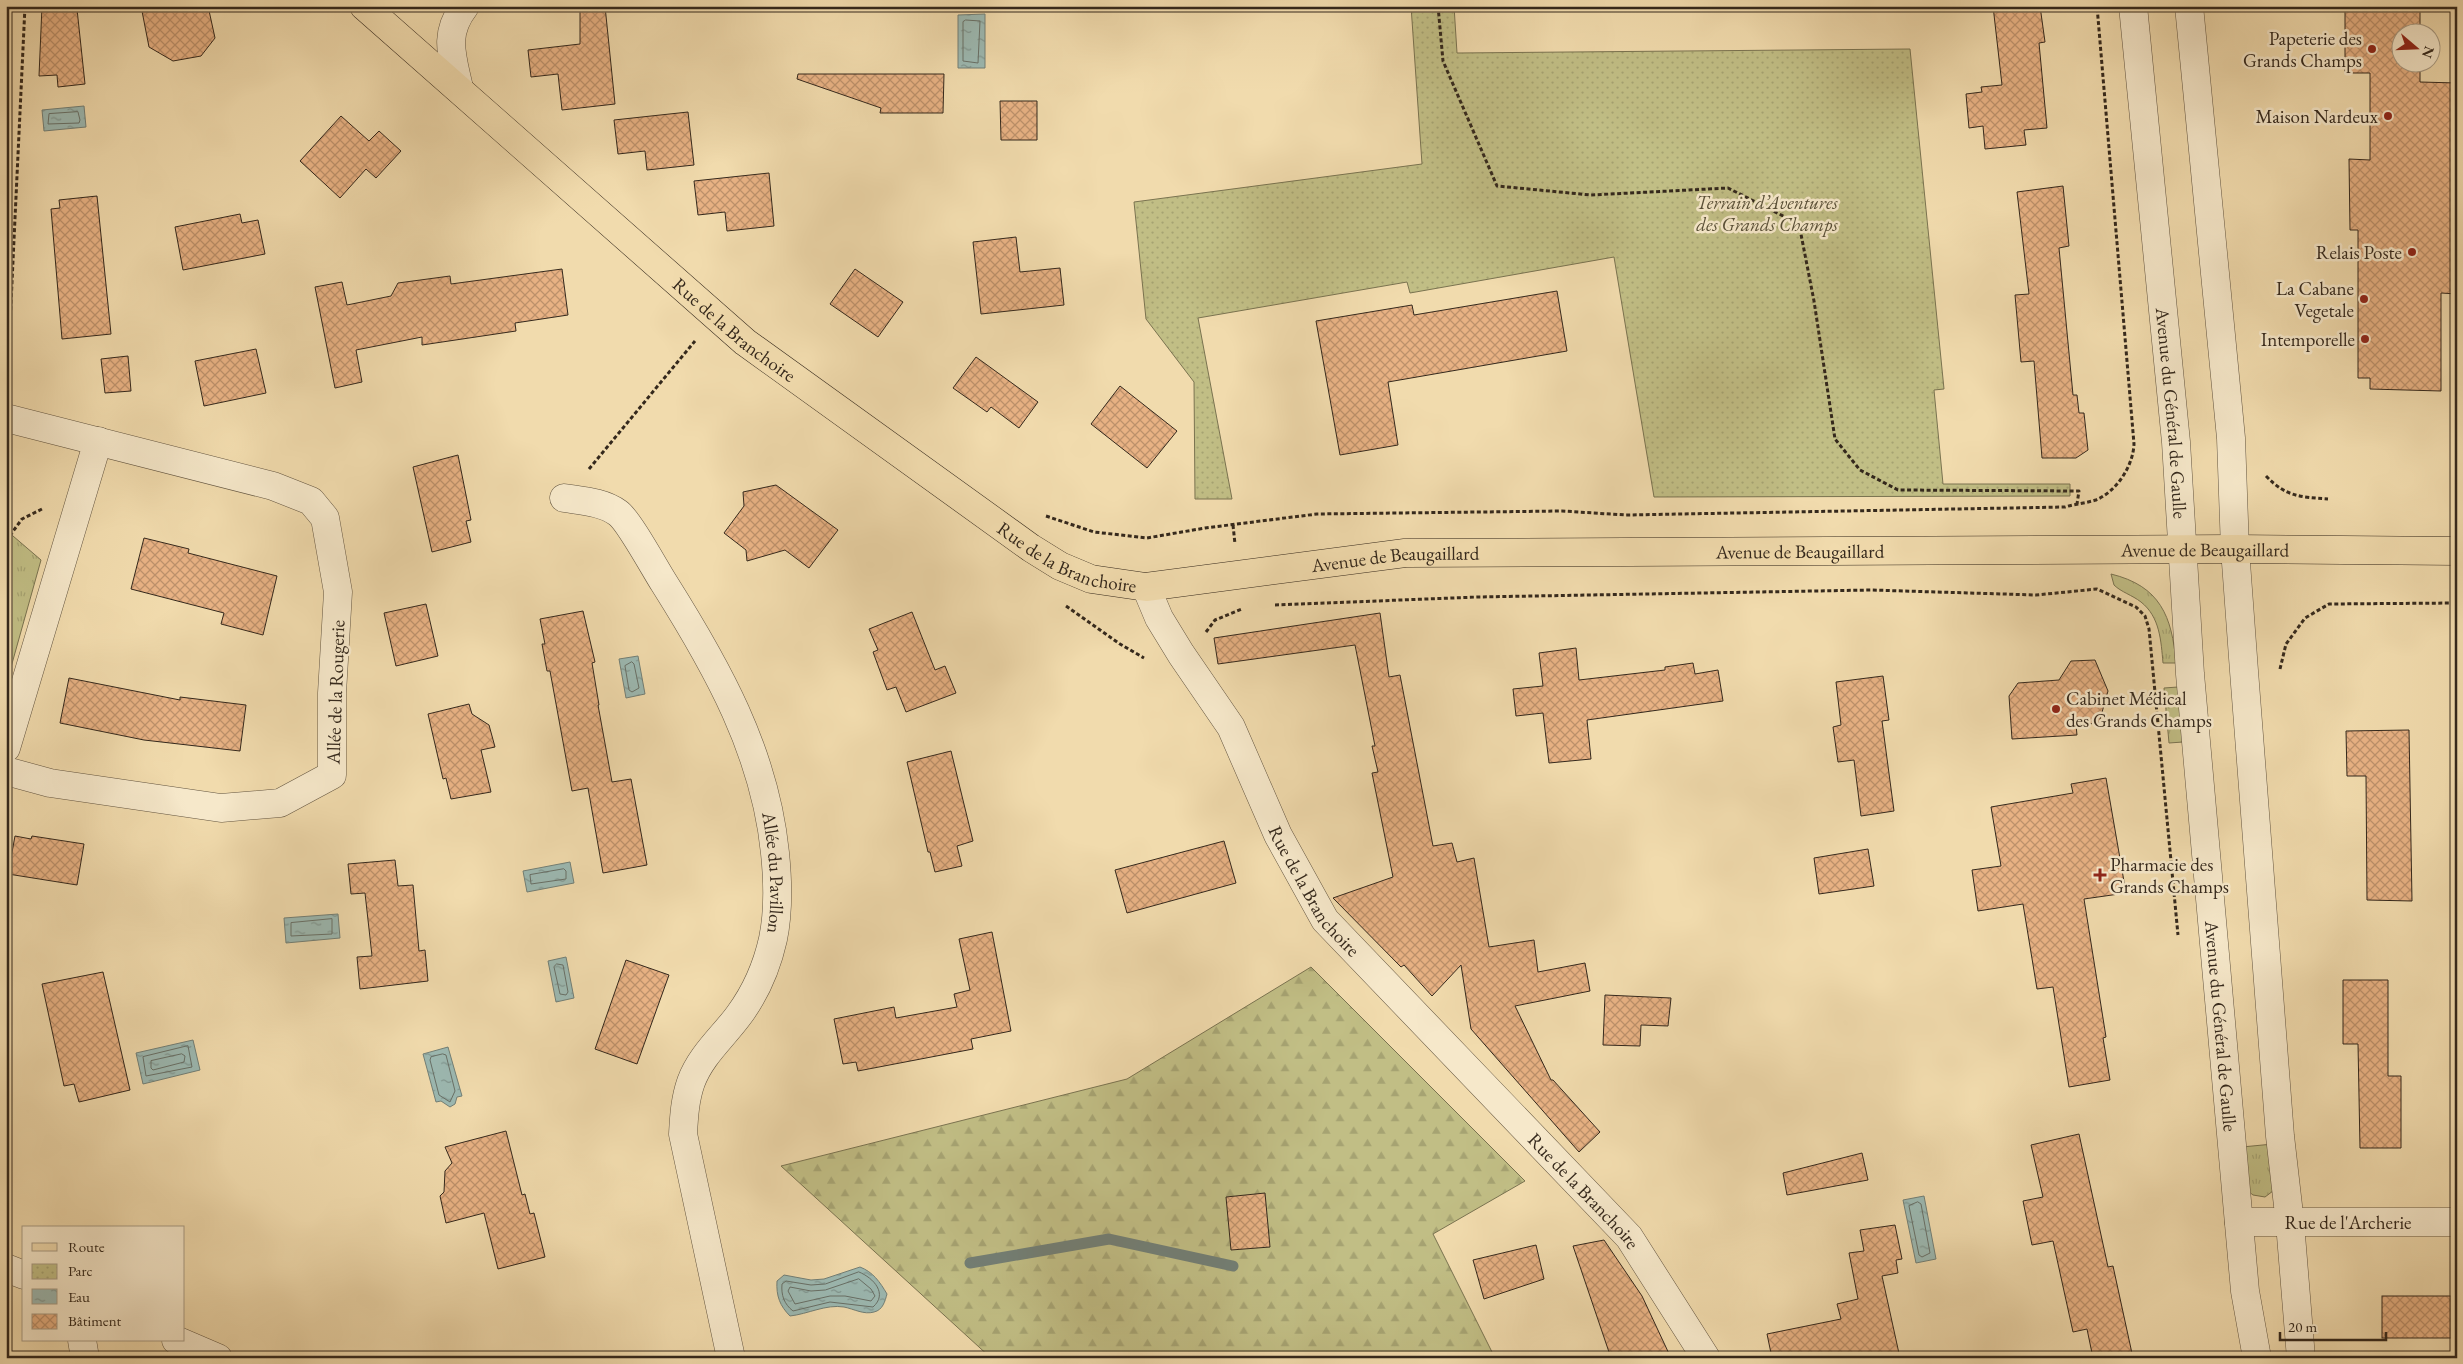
<svg xmlns="http://www.w3.org/2000/svg" width="2463" height="1364" viewBox="0 0 2463 1364" font-family="'EB Garamond',serif">
  <style>
    .grass { fill: url(#grass-tufts); stroke: #7a7350 }
    .forest { fill: url(#forest-firs); stroke: #7a7350 }
    .park { fill: url(#park-dots); stroke: #7a7350 }
    .water { fill: url(#water-ripples); stroke: #727f76 }
    .lines { fill: none; stroke-linecap: round; stroke-linejoin: round }
    .shore { stroke: #687067; stroke-width: 1 }
    .stream { stroke: #727f76; stroke-width: 11 }
    .building { fill: url(#building-cross-hatch); stroke: #34281c }
    .minor-casing { stroke: #635540; stroke-width: 29 }
    .major-casing { stroke: #34281c; stroke-width: 29 }
    .path { stroke: #34281c; stroke-width: 3; stroke-dasharray: 4 2.5; stroke-linecap: butt }
    .minor { stroke: #f6e8ca; stroke-width: 28 }
    .major { stroke: #f1dbad; stroke-width: 28 }
    .poi-dot { fill: #8f2418; stroke: #f6e8ca; stroke-width: 2 }
    .labels { text-anchor: middle; stroke-width: 5; stroke-linejoin: round; paint-order: stroke }
    .poi-label { font-size: 19px; fill: #34281c; stroke: #f6e8ca; text-anchor: end }
    .park-label { font-size: 19px; font-style: italic; fill: #574e36; stroke: #f6e8ca }
    .street-label { font-size: 19px; fill: #34281c; stroke: #f6e8ca }
  </style>
  <defs>
    <pattern id="grass-tufts" width="24" height="20" patternUnits="userSpaceOnUse" patternTransform="scale(1.25)"><rect width="24" height="20" fill="#c1be85"/><path d="M3 7l-1-3M5 7V3M7 7l1-3M15 17l-1-3M17 17v-4M19 17l1-3" fill="none" stroke="#a6a372"/></pattern>
    <pattern id="forest-firs" width="22" height="20" patternUnits="userSpaceOnUse" patternTransform="scale(1.25)"><rect width="22" height="20" fill="#c1be85"/><path d="M5 1l3.5 6h-7zM16 11l3.5 6h-7z" fill="#a6a372"/></pattern>
    <pattern id="park-dots" width="8" height="8" patternUnits="userSpaceOnUse" patternTransform="scale(1.25)"><rect width="8" height="8" fill="#c1be85"/><path d="M2 2h.1M6 6h.1" fill="none" stroke="#a6a372" stroke-width="1.8" stroke-linecap="round"/></pattern>
    <pattern id="water-ripples" width="26" height="14" patternUnits="userSpaceOnUse" patternTransform="scale(1.25)"><rect width="26" height="14" fill="#9cb9b2"/><path d="M2 4q2-2 4 0t4 0M15 11q2-2 4 0t4 0" fill="none" stroke="#809690"/></pattern>
    <pattern id="building-cross-hatch" width="8" height="8" patternUnits="userSpaceOnUse" patternTransform="scale(1.25)"><rect width="8" height="8" fill="#e8b284"/><path d="M0 0l8 8M0 8l8-8" fill="none" stroke="#bd916b"/></pattern>
  </defs>
  <rect width="100%" height="100%" fill="#f1dbad"/>
  <filter id="stains"><feTurbulence type="fractalNoise" baseFrequency=".004" numOctaves="4"/><feColorMatrix values="0 0 0 0 .2 0 0 0 0 .09 0 0 0 0 .02 0 0 0 .5 -.17"/></filter>
  <radialGradient id="worn" r=".72"><stop offset=".6" stop-color="#630" stop-opacity="0"/><stop offset="1" stop-color="#630" stop-opacity=".3"/></radialGradient>
  <!-- grass -->
  <g class="grass">
    <polygon points="6,530 41,560 6,685"/>
    <path d="M2111,574C2160,586 2172,616 2176,663H2163C2161,641 2160,617 2141,602C2132,595 2121,592 2114,585Z"/>
    <polygon points="2178,687 2183,742 2169,743 2164,688"/>
    <polygon points="2273,1144 2273,1191 2265,1197 2253,1195 2248,1191 2242,1147"/>
  </g>
  <!-- forest -->
  <polygon class="forest" points="1311,967 1525,1181 1433,1234 1495,1358 991,1358 781,1166 1127,1079"/>
  <!-- park -->
  <polygon class="park" points="1411,6 1454,6 1457,53 1910,49 1944,389 1934,390 1943,484 2070,484 2070,496 1654,497 1614,257 1410,293 1407,282 1198,318 1232,499 1195,499 1194,382 1146,319 1134,202 1422,164"/>
  <!-- water -->
  <g class="water">
    <polygon points="985,14 985,68 958,68 958,15"/>
    <polygon points="84,106 86,127 44,131 42,110"/>
    <polygon points="638,656 645,694 626,698 619,659"/>
    <polygon points="570,862 574,883 527,892 523,871"/>
    <polygon points="338,914 340,938 286,943 284,918"/>
    <polygon points="566,957 574,998 556,1002 548,961"/>
    <polygon points="193,1040 200,1070 143,1084 136,1053"/>
    <polygon points="448,1047 462,1096 457,1097 455,1104 450,1107 441,1101 436,1102 423,1054"/>
    <polygon points="1924,1196 1936,1259 1916,1263 1903,1200"/>
    <path d="M860,1267C873,1272 880,1282 887,1294C885,1301 883,1310 874,1312C864,1315 854,1309 844,1307C826,1304 808,1314 790,1316C780,1306 776,1296 777,1281L784,1275L811,1280L824,1279Z"/>
  </g>
  <g class="lines">
    <!-- shore -->
    <g class="shore">
      <polygon points="966,20 980,21 978,63 963,61 963,22"/>
      <polygon points="78,112 80,120 79,123 48,124 49,114"/>
      <polygon points="632,662 634,664 639,688 632,692 629,690 625,666"/>
      <polygon points="564,869 566,871 566,879 531,884 530,875"/>
      <polygon points="332,919 332,934 291,936 291,923"/>
      <polygon points="557,964 563,965 568,992 566,995 560,994 554,967"/>
      <polygon points="188,1046 192,1067 146,1076 143,1057"/>
      <polygon points="182,1054 185,1056 184,1062 153,1070 151,1068 151,1061"/>
      <polygon points="443,1054 446,1055 455,1091 450,1102 439,1095 430,1060 431,1057"/>
      <polygon points="1918,1202 1921,1204 1930,1253 1922,1257 1919,1255 1909,1206"/>
      <path d="M859,1272C874,1278 888,1294 873,1307L830,1302L793,1311C784,1304 781,1295 782,1284L786,1281L811,1285L825,1284Z"/>
      <polygon points="859,1279 871,1289 875,1296 871,1301 845,1296 830,1296 795,1304 788,1291 790,1287 811,1291 825,1290"/>
    </g>
    <!-- stream -->
    <polyline class="stream" points="970,1263 1109,1239 1233,1266"/>
  </g>
  <!-- building -->
  <g class="building">
    <polygon points="42,6 71,6 71,10 77,9 85,84 58,87 57,75 39,76"/>
    <polygon points="141,6 208,6 215,38 201,56 173,61 149,47"/>
    <polygon points="580,6 605,6 615,104 562,110 558,74 531,77 528,50 580,44"/>
    <polygon points="1993,6 2040,6 2045,42 2039,43 2047,128 2024,130 2026,145 1985,149 1983,126 1969,128 1966,94 1982,92 1981,87 2002,85"/>
    <polygon points="2345,6 2420,6 2420,32 2400,32 2400,62 2420,62 2420,82 2457,83 2457,294 2441,293 2441,391 2370,389 2370,378 2358,378 2358,230 2350,230 2349,159 2370,160 2370,73 2345,73"/>
    <polygon points="798,74 944,74 943,113 880,113 881,108 797,79"/>
    <polygon points="1000,101 1037,101 1037,140 1001,140"/>
    <polygon points="688,112 694,165 647,170 645,151 618,154 614,120"/>
    <polygon points="341,116 369,141 379,131 401,151 376,178 366,169 340,198 300,161"/>
    <polygon points="769,173 774,226 727,231 725,212 698,215 694,181"/>
    <polygon points="2063,186 2069,246 2059,248 2073,395 2077,395 2079,413 2084,413 2088,450 2076,458 2042,458 2034,361 2021,362 2015,295 2029,294 2017,192"/>
    <polygon points="97,196 111,334 62,339 51,209 60,208 59,200"/>
    <polygon points="240,214 242,223 258,220 265,254 183,270 175,227"/>
    <polygon points="1016,237 1020,272 1060,268 1064,305 981,314 973,242"/>
    <polygon points="562,269 568,315 515,323 516,331 422,345 422,337 356,350 362,382 335,388 315,287 342,282 347,305 391,296 398,283 450,276 451,284"/>
    <polygon points="855,269 903,302 878,337 830,304"/>
    <polygon points="1557,291 1567,351 1388,382 1398,445 1340,455 1316,321 1412,305 1414,315"/>
    <polygon points="256,349 266,393 204,406 195,361"/>
    <polygon points="128,356 131,391 105,393 101,359"/>
    <polygon points="976,357 1038,402 1019,428 991,407 987,412 953,388"/>
    <polygon points="1120,386 1177,431 1147,468 1091,424"/>
    <polygon points="458,455 471,520 466,521 471,542 432,552 413,467"/>
    <polygon points="776,485 838,530 809,568 785,550 747,561 746,550 724,533 744,506 743,492"/>
    <polygon points="144,538 189,549 188,553 277,576 263,635 221,624 224,613 131,589"/>
    <polygon points="426,604 438,656 396,666 384,613"/>
    <polygon points="583,611 595,662 592,663 599,705 598,705 612,782 631,779 647,865 603,873 588,788 572,791 550,671 547,671 542,644 545,644 540,619"/>
    <polygon points="912,612 935,670 945,666 956,693 906,712 896,687 887,690 873,652 878,650 869,629"/>
    <polygon points="1380,613 1389,677 1400,675 1433,846 1452,843 1457,862 1474,858 1489,947 1534,940 1538,972 1585,963 1590,991 1515,1006 1551,1080 1553,1080 1600,1132 1579,1152 1471,1029 1461,965 1432,996 1404,965 1401,967 1333,898 1393,877 1372,773 1378,772 1372,746 1375,746 1355,645 1218,664 1214,638"/>
    <polygon points="1576,648 1579,680 1665,670 1665,667 1693,663 1695,674 1718,670 1723,701 1587,720 1591,759 1549,763 1543,713 1516,716 1513,689 1543,686 1539,653"/>
    <polygon points="2095,660 2108,691 2099,723 2076,725 2077,735 2012,739 2009,696 2018,683 2059,680 2071,661"/>
    <polygon points="1883,676 1889,720 1882,721 1894,811 1861,816 1854,760 1838,762 1833,727 1841,725 1836,682"/>
    <polygon points="69,678 180,700 180,697 246,705 240,751 144,740 60,723"/>
    <polygon points="469,704 472,714 489,725 495,747 481,750 491,792 451,799 446,778 443,779 428,714"/>
    <polygon points="2409,730 2412,901 2367,900 2366,776 2347,776 2346,731"/>
    <polygon points="951,751 973,841 957,846 962,866 935,872 930,852 928,852 907,762"/>
    <polygon points="2106,778 2126,893 2084,899 2106,1037 2103,1038 2110,1080 2069,1087 2053,987 2037,989 2023,904 1978,911 1972,870 2001,866 1991,807 2073,793 2071,784"/>
    <polygon points="15,836 31,839 32,836 84,844 77,885 8,874"/>
    <polygon points="1224,841 1236,883 1127,913 1115,870"/>
    <polygon points="1868,849 1874,886 1819,894 1814,858"/>
    <polygon points="395,860 398,886 413,885 419,951 425,950 428,981 360,989 357,957 372,956 365,893 351,894 348,864"/>
    <polygon points="992,932 1011,1031 971,1039 973,1049 858,1071 856,1062 843,1064 834,1019 894,1007 896,1018 957,1007 954,994 970,990 959,939"/>
    <polygon points="626,960 669,975 637,1064 595,1049"/>
    <polygon points="103,972 130,1090 79,1102 74,1084 64,1086 42,984"/>
    <polygon points="2343,980 2388,980 2388,1076 2401,1076 2401,1148 2360,1148 2358,1044 2343,1044"/>
    <polygon points="1605,995 1671,998 1668,1026 1641,1025 1640,1046 1603,1045"/>
    <polygon points="506,1131 522,1195 525,1194 530,1214 534,1213 545,1257 498,1269 484,1213 446,1223 440,1196 444,1192 445,1171 452,1163 445,1147"/>
    <polygon points="2079,1134 2108,1267 2113,1266 2133,1358 2093,1358 2087,1329 2073,1332 2053,1241 2032,1245 2023,1201 2043,1197 2031,1145"/>
    <polygon points="1862,1153 1868,1180 1787,1195 1783,1173"/>
    <polygon points="1265,1193 1270,1247 1231,1250 1226,1197"/>
    <polygon points="1895,1225 1902,1259 1896,1260 1898,1273 1882,1276 1900,1358 1772,1358 1767,1334 1841,1319 1837,1304 1858,1299 1849,1253 1864,1251 1860,1230"/>
    <polygon points="1604,1240 1642,1296 1671,1358 1611,1358 1573,1246"/>
    <polygon points="1536,1245 1544,1279 1484,1299 1473,1260"/>
    <rect x="2382" y="1296" width="69" height="42"/>
  </g>
  <g class="lines">
    <!-- minor casing -->
    <g class="minor-casing">
      <g id="minor">
        <path id="s1" d="M2133,6L2176,442L2190,674L2245,1291L2257,1358"/>
        <polyline points="2189,6 2231,438 2235,549 2244,671 2280,1136 2290,1223 2301,1358"/>
        <path d="M459,88C452,56 443,34 465,6"/>
        <polyline points="6,418 273,486 311,501 325,518 338,592 332,693 332,775 280,803 221,808 50,783 6,771"/>
        <path id="s2" d="M564,498C583,501 603,502 618,513C629,521 655,569 664,583C717,667 765,752 775,853C778,882 779,910 773,939C767,966 756,992 739,1015C723,1037 701,1055 691,1082C685,1099 684,1116 683,1134L731,1358"/>
        <path id="s3" d="M1146,587L1159,618L1181,654L1231,727L1278,835L1325,920L1629,1237L1706,1358"/>
        <polyline points="6,748 98,441"/>
        <path id="s4" d="M2239,1222H2457"/>
        <polyline points="6,1268 24,1275"/>
        <polyline points="82,1340 85,1358"/>
        <polyline points="176,1340 218,1358"/>
      </g>
    </g>
    <!-- major casing -->
    <g class="major-casing">
      <g id="major">
        <path id="s5" d="M364,6L745,342L1031,548L1060,566L1091,579L1146,587L1405,553L2235,549L2457,551"/>
      </g>
    </g>
    <!-- path -->
    <g class="path">
      <polyline points="1438,6 1443,61 1497,186 1591,195 1728,188 1799,224 1814,301 1835,439 1860,470 1898,490 2079,491 2077,504"/>
      <polyline points="7,388 25,6"/>
      <polyline points="589,469 695,341"/>
      <path d="M2266,476C2286,497 2301,497 2328,499"/>
      <path d="M1046,516L1094,532L1147,538L1205,528L1317,514L1562,511L1626,515L2065,507C2075,504 2086,503 2096,500C2117,491 2133,466 2134,444L2097,6"/>
      <polyline points="1233,525 1235,544"/>
      <polyline points="6,541 22,519 44,508"/>
      <polyline points="1275,605 1477,597 1871,590 2036,595 2097,589 2136,607 2145,616 2149,629 2178,935"/>
      <polyline points="1066,606 1120,644 1144,658"/>
      <polyline points="1206,632 1215,620 1242,609"/>
      <polyline points="2280,669 2286,644 2305,618 2329,604 2457,603"/>
    </g>
    <!-- minor -->
    <use href="#minor" class="minor"/>
    <!-- major -->
    <use href="#major" class="major"/>
  </g>
  <!-- markers -->
  <g class="poi-dot">
    <circle cx="2372" cy="49" r="5"/>
    <circle cx="2388" cy="116" r="5"/>
    <circle cx="2412" cy="252" r="5"/>
    <circle cx="2364" cy="299" r="5"/>
    <circle cx="2365" cy="339" r="5"/>
    <circle cx="2056" cy="709" r="5"/>
    <path d="M2097.5 867.5h5v5h5v5h-5v5h-5v-5h-5v-5h5z"/>
  </g>
  <g class="labels">
    <!-- poi labels -->
    <g class="poi-label">
      <text x="2362" y="45">Papeterie des<tspan x="2362" dy="22">Grands Champs</tspan></text>
      <text x="2378" y="123">Maison Nardeux</text>
      <text x="2402" y="259">Relais Poste</text>
      <text x="2354" y="295">La Cabane<tspan x="2354" dy="22">Vegetale</tspan></text>
      <text x="2355" y="346">Intemporelle</text>
      <text x="2066" y="705" text-anchor="start">Cabinet Médical<tspan x="2066" dy="22">des Grands Champs</tspan></text>
      <text x="2110" y="871" text-anchor="start">Pharmacie des<tspan x="2110" dy="22">Grands Champs</tspan></text>
    </g>
    <!-- park labels -->
    <g class="park-label">
      <text x="1767" y="209">Terrain d’Aventures<tspan x="1767" dy="22">des Grands Champs</tspan></text>
    </g>
    <!-- street labels -->
    <g class="street-label">
      <text dy="7" stroke="none"><textPath href="#s5" startOffset="492">Rue de la Branchoire</textPath></text>
      <text dy="7" stroke="none"><textPath href="#s1" startOffset="409">Avenue du Général de Gaulle</textPath></text>
      <text dy="7" stroke="none"><textPath href="#s5" startOffset="2045">Avenue de Beaugaillard</textPath></text>
      <text dy="7" stroke="none"><textPath href="#s5" startOffset="1640">Avenue de Beaugaillard</textPath></text>
      <text dy="7" stroke="none"><textPath href="#s5" startOffset="898">Rue de la Branchoire</textPath></text>
      <text dy="7" stroke="none"><textPath href="#s5" startOffset="1235">Avenue de Beaugaillard</textPath></text>
      <text transform="translate(335 692) rotate(-88)" y="7">Allée de la Rougerie</text>
      <text dy="7" stroke="none"><textPath href="#s2" startOffset="455">Allée du Pavillon</textPath></text>
      <text dy="7" stroke="none"><textPath href="#s3" startOffset="349">Rue de la Branchoire</textPath></text>
      <text dy="7" stroke="none"><textPath href="#s1" startOffset="1024">Avenue du Général de Gaulle</textPath></text>
      <text dy="7" stroke="none"><textPath href="#s3" startOffset="754">Rue de la Branchoire</textPath></text>
      <text dy="7" stroke="none"><textPath href="#s4" startOffset="109">Rue de l'Archerie</textPath></text>
    </g>
  </g>
  <!-- margin -->
  <rect width="2463" height="1364" fill="none" stroke="#f1dbad" stroke-width="25"/>
  <rect x="8" y="8" width="2448" height="1349" fill="none" stroke="#34281c" stroke-width="2.5"/>
  <rect x="12" y="12" width="2438" height="1339" fill="none" stroke="#34281c"/>
  <!-- legend -->
  <rect x="22" y="1226" width="162" height="115" fill="#f6e8ca" stroke="#a89b84"/>
  <rect x="32" y="1243" width="25" height="8" fill="#f1dbad" stroke="#a89b84"/>
  <text x="68" y="1252" font-size="15" fill="#34281c">Route</text>
  <rect x="32" y="1264" width="25" height="15" fill="url(#park-dots)" stroke="#a89b84"/>
  <text x="68" y="1276" font-size="15" fill="#34281c">Parc</text>
  <rect x="32" y="1289" width="25" height="15" fill="url(#water-ripples)" stroke="#a89b84"/>
  <text x="68" y="1302" font-size="15" fill="#34281c">Eau</text>
  <rect x="32" y="1314" width="25" height="15" fill="url(#building-cross-hatch)" stroke="#a89b84"/>
  <text x="68" y="1326" font-size="15" fill="#34281c">Bâtiment</text>
  <!-- north arrow -->
  <g transform="translate(2416 48) rotate(109)"><circle r="24" fill="#f6e8ca" stroke="#a89b84"/>
  <path d="M0-4L9 19L0 12L-9 19Z" fill="#8f2418"/>
  <text y="-8" font-size="14" font-weight="bold" text-anchor="middle" fill="#34281c">N</text>
  </g>
  <!-- scale -->
  <path d="M2280 1332v8h106v-8" fill="none" stroke="#34281c" stroke-width="2.5"/>
  <text x="2288" y="1332" font-size="15" fill="#34281c" stroke="#f6e8ca" stroke-width="4" paint-order="stroke">20 m</text>
  <rect width="100%" height="100%" filter="url(#stains)"/>
  <rect width="100%" height="100%" fill="url(#worn)"/>
</svg>
